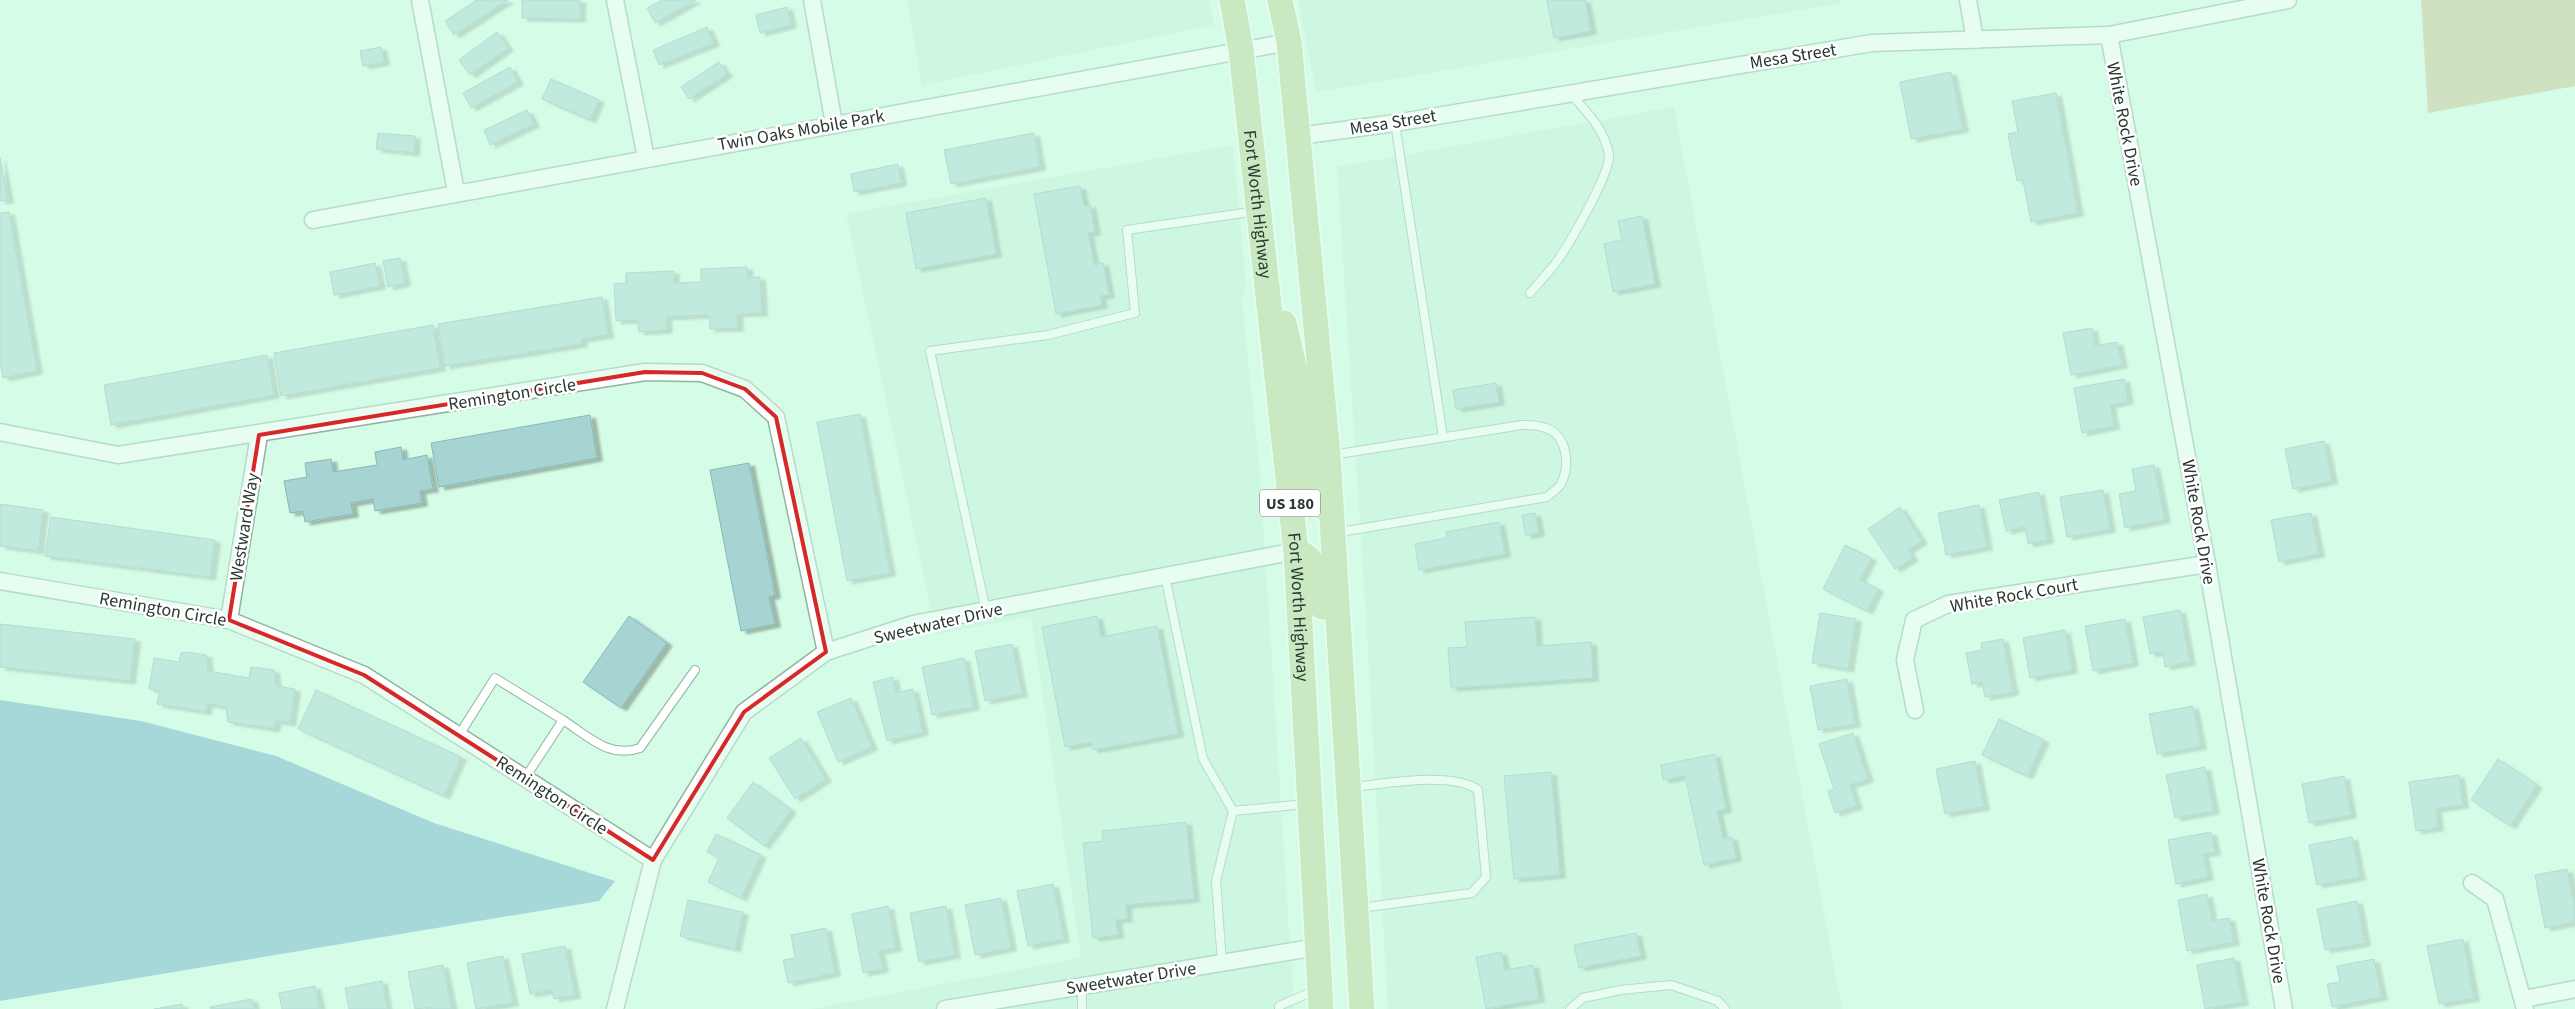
<svg xmlns="http://www.w3.org/2000/svg" width="2575" height="1009" viewBox="0 0 2575 1009" font-family="'Source Sans 3',sans-serif">
  <style>
    .built { fill: #c3f1d9 }
    .green { fill: #cac094 }
    .water { fill: #6daeca }
    .building { fill: #a6d4d3; stroke: #8ab8b7; filter: url(#shadow) }
    .lines { fill: none; stroke-linecap: round; stroke-linejoin: round }
    .lane-casing { stroke: #90b4a1; stroke-width: 10 }
    .street-casing { stroke: #90b4a1; stroke-width: 19 }
    .primary-casing { stroke: #fff; stroke-width: 28 }
    .lane { stroke: #fff; stroke-width: 8 }
    .street { stroke: #fff; stroke-width: 16 }
    .primary { stroke: #b8d396; stroke-width: 25 }
    .marked { fill: none; stroke: #d62828; stroke-width: 4; stroke-linejoin: round }
    .labels { text-anchor: middle; stroke-width: 5; stroke-linejoin: round; paint-order: stroke }
    .shield { fill: #fff; stroke: #6a746f; stroke-width: 1 }
    .shield-label { font-size: 16px; font-weight: bold; fill: #2a3931 }
    .street-label { font-size: 18px; fill: #2a3931; stroke: #fff }
  </style>
  <defs>
    <filter id="shadow"><feDropShadow dx="5.5" dy="3" stdDeviation="1" flood-color="#0004"/></filter>
  </defs>
  <rect width="100%" height="100%" fill="#d5fce7"/>
  <!-- built -->
  <g class="built">
    <polygon points="907,0 1209,0 1214,25 922,85"/>
    <polygon points="1298,0 1841,0 1841,3 1316,92"/>
    <polygon points="1674,107 1842,1009 1388,1009 1366,618 1337,167"/>
    <polygon points="1233,145 1246,283 1242,300 1260,474 1294,1009 811,1009 1081,958 1031,616 936,634 846,214"/>
  </g>
  <!-- green -->
  <polygon class="green" points="2421,0 2575,0 2575,86 2428,113"/>
  <!-- water -->
  <polygon class="water" points="0,700 141,721 276,756 434,823 615,881 599,901 0,1001"/>
  <!-- building -->
  <g class="building">
    <polygon points="477,0 508,0 454,35 445,21"/>
    <polygon points="522,0 580,0 580,19 522,18"/>
    <polygon points="662,0 696,0 655,23 647,8"/>
    <polygon points="1547,0 1585,0 1591,31 1554,38"/>
    <polygon points="787,7 791,25 760,33 756,15"/>
    <polygon points="707,27 714,43 659,65 653,50"/>
    <polygon points="497,32 508,48 470,75 459,60"/>
    <polygon points="381,47 384,62 363,66 360,51"/>
    <polygon points="719,62 727,74 689,99 681,87"/>
    <polygon points="510,67 518,82 471,108 463,93"/>
    <polygon points="1951,72 1963,129 1911,139 1900,82"/>
    <polygon points="551,79 599,100 590,120 542,99"/>
    <polygon points="2056,93 2078,213 2031,222 2023,180 2017,181 2008,134 2018,132 2012,101"/>
    <polygon points="527,110 534,124 490,145 484,130"/>
    <polygon points="378,133 415,136 414,153 376,149"/>
    <polygon points="1034,133 1040,167 951,184 944,150"/>
    <polygon points="0,158 8,200 0,201"/>
    <polygon points="898,164 901,183 854,192 851,174"/>
    <polygon points="1080,186 1084,206 1090,205 1095,232 1088,233 1094,265 1103,263 1109,295 1100,296 1102,305 1056,314 1034,194"/>
    <polygon points="986,198 996,254 916,269 906,213"/>
    <polygon points="9,212 37,371 3,378 0,361 0,213"/>
    <polygon points="1642,216 1655,284 1613,292 1604,244 1622,240 1618,221"/>
    <polygon points="400,258 405,283 388,287 383,261"/>
    <polygon points="375,263 380,286 334,295 330,272"/>
    <polygon points="747,267 748,278 760,277 762,313 737,314 738,328 710,329 709,315 666,317 667,330 639,332 638,320 616,321 614,284 626,283 626,273 674,271 674,283 701,282 701,269"/>
    <polygon points="602,297 608,335 581,339 582,344 445,366 438,324"/>
    <polygon points="433,325 440,368 281,396 274,353"/>
    <polygon points="2092,328 2095,346 2117,342 2122,365 2071,375 2063,333"/>
    <polygon points="267,355 274,395 111,425 104,385"/>
    <polygon points="2124,379 2128,401 2110,405 2114,426 2082,433 2074,388"/>
    <polygon points="1496,383 1499,402 1456,409 1453,390"/>
    <polygon points="860,414 890,573 847,581 817,422"/>
    <polygon points="590,415 597,458 439,487 431,443"/>
    <polygon points="2324,441 2332,481 2293,489 2285,449"/>
    <polygon points="401,447 403,460 427,455 433,489 420,491 422,503 375,511 373,499 351,503 353,514 305,522 303,511 290,513 284,481 307,477 305,463 331,459 333,472 377,465 375,452"/>
    <polygon points="749,463 775,595 769,597 775,624 741,631 710,470"/>
    <polygon points="2154,465 2165,520 2125,528 2119,494 2136,491 2132,469"/>
    <polygon points="2103,490 2110,529 2067,537 2060,497"/>
    <polygon points="2039,492 2048,540 2028,544 2025,527 2006,531 1999,500"/>
    <polygon points="0,504 43,510 38,551 0,546"/>
    <polygon points="1979,505 1987,547 1946,555 1938,513"/>
    <polygon points="1900,507 1922,541 1908,550 1913,558 1895,569 1868,529"/>
    <polygon points="1535,513 1539,533 1526,536 1522,515"/>
    <polygon points="2311,513 2319,554 2279,562 2271,520"/>
    <polygon points="51,517 215,540 210,577 45,556"/>
    <polygon points="1499,522 1505,554 1419,570 1415,544 1447,538 1446,532"/>
    <polygon points="1845,545 1871,558 1860,580 1878,589 1867,611 1823,589"/>
    <polygon points="2180,610 2190,662 2165,667 2163,652 2150,654 2143,617"/>
    <polygon points="1820,613 1856,619 1848,669 1812,663"/>
    <polygon points="629,616 667,643 621,708 583,682"/>
    <polygon points="1097,616 1101,637 1157,626 1178,734 1093,750 1091,742 1065,747 1042,627"/>
    <polygon points="1535,617 1537,646 1591,642 1593,678 1451,688 1448,648 1467,647 1465,622"/>
    <polygon points="2125,619 2133,663 2093,671 2085,626"/>
    <polygon points="0,624 135,639 130,681 0,667"/>
    <polygon points="2065,630 2072,670 2030,678 2023,638"/>
    <polygon points="2003,639 2013,692 1985,697 1982,682 1972,684 1966,653 1982,650 1981,643"/>
    <polygon points="1012,644 1022,694 985,701 975,651"/>
    <polygon points="187,652 206,655 208,671 249,678 251,667 274,670 276,686 295,689 290,723 276,721 274,729 228,722 226,707 207,704 206,712 157,704 160,691 149,689 154,658 179,662 181,653"/>
    <polygon points="964,658 974,707 932,715 922,667"/>
    <polygon points="893,677 896,693 913,689 923,732 887,741 873,682"/>
    <polygon points="1847,679 1855,724 1818,730 1810,686"/>
    <polygon points="316,690 461,757 444,796 298,729"/>
    <polygon points="851,698 872,747 838,762 817,712"/>
    <polygon points="2193,706 2201,746 2157,754 2149,714"/>
    <polygon points="1999,719 2044,740 2027,776 1982,755"/>
    <polygon points="1853,733 1868,779 1850,785 1857,806 1835,813 1828,791 1834,789 1819,744"/>
    <polygon points="801,738 826,779 795,799 769,758"/>
    <polygon points="1715,754 1726,809 1717,811 1723,839 1732,837 1736,858 1704,865 1685,776 1663,780 1661,765"/>
    <polygon points="2498,759 2537,785 2510,826 2471,800"/>
    <polygon points="1975,761 1984,807 1945,814 1936,769"/>
    <polygon points="2205,767 2214,811 2175,818 2166,775"/>
    <polygon points="1551,772 1560,875 1514,879 1504,776"/>
    <polygon points="2459,775 2463,805 2436,809 2438,828 2416,831 2409,782"/>
    <polygon points="2344,776 2351,815 2309,823 2302,784"/>
    <polygon points="753,782 791,810 764,846 727,818"/>
    <polygon points="1186,822 1194,899 1126,905 1127,919 1116,920 1118,935 1093,938 1083,843 1103,841 1102,831"/>
    <polygon points="2211,832 2215,852 2203,854 2208,877 2176,884 2168,840"/>
    <polygon points="716,834 761,855 741,898 708,882 719,858 707,852"/>
    <polygon points="2352,837 2360,877 2317,885 2309,845"/>
    <polygon points="2567,869 2575,908 2575,922 2545,928 2535,875"/>
    <polygon points="1053,884 1064,939 1028,946 1017,891"/>
    <polygon points="2207,894 2212,921 2229,918 2234,942 2187,951 2178,900"/>
    <polygon points="1001,898 1011,948 975,955 965,905"/>
    <polygon points="688,900 743,912 735,949 680,936"/>
    <polygon points="2357,901 2365,943 2325,950 2317,909"/>
    <polygon points="888,906 896,948 879,951 883,969 863,973 852,914"/>
    <polygon points="946,906 955,955 919,962 910,913"/>
    <polygon points="826,928 835,973 788,983 783,960 795,958 791,935"/>
    <polygon points="1636,933 1641,956 1579,968 1574,945"/>
    <polygon points="2463,939 2474,998 2439,1004 2427,946"/>
    <polygon points="565,946 575,995 554,999 552,990 530,994 522,954"/>
    <polygon points="1501,952 1505,970 1533,965 1539,999 1486,1009 1476,957"/>
    <polygon points="503,956 513,1003 476,1009 467,963"/>
    <polygon points="2234,958 2243,1002 2205,1009 2197,965"/>
    <polygon points="2374,959 2382,997 2332,1007 2327,984 2340,982 2337,966"/>
    <polygon points="443,965 452,1009 430,1009 430,1007 415,1009 408,972"/>
    <polygon points="382,981 387,1009 349,1009 345,988"/>
    <polygon points="315,986 320,1009 282,1009 279,993"/>
    <polygon points="252,999 254,1009 211,1009 210,1007"/>
    <polygon points="182,1004 183,1009 154,1009"/>
  </g>
  <g class="lines">
    <!-- lane casing -->
    <g class="lane-casing">
      <g id="lane">
        <polyline points="1395,123 1443,437"/>
        <path d="M1530,293C1538,284 1547,274 1555,264C1567,248 1611,173 1609,155C1605,130 1587,112 1571,94"/>
        <path d="M1332,455L1522,425C1528,425 1536,425 1542,427C1567,432 1571,464 1561,484C1558,489 1551,493 1547,497L1335,533"/>
        <polyline points="1165,576 1203,759 1233,811 1216,881 1222,963"/>
        <polyline points="986,611 930,351 1048,335 1135,313 1127,230 1257,211"/>
        <polyline points="459,735 495,678 563,720"/>
        <path d="M525,778L563,720C588,736 609,759 640,748L695,670"/>
        <path d="M1352,787C1385,784 1451,771 1478,790L1486,877L1472,893L1360,908"/>
        <polyline points="1233,811 1306,804"/>
        <polyline points="1082,986 1082,1009"/>
        <polyline points="1279,1009 1279,1006 1316,990"/>
        <polyline points="1570,1009 1583,998 1620,990 1671,985 1718,1001 1725,1009"/>
      </g>
    </g>
    <!-- street casing -->
    <g class="street-casing">
      <g id="street">
        <polyline points="420,0 456,192"/>
        <polyline points="615,0 646,158"/>
        <polyline points="812,0 834,124"/>
        <polyline points="1968,0 1975,40"/>
        <polyline points="2109,35 2207,564 2284,1009"/>
        <polyline points="1299,136 1395,123 1872,43 2109,35 2288,0"/>
        <polyline points="313,220 1289,42"/>
        <polyline points="0,432 118,455 645,372 702,373 745,389 776,417 826,652"/>
        <polyline points="0,581 229,620 364,675 653,860"/>
        <polyline points="229,620 259,435"/>
        <polyline points="1915,710 1905,660 1914,620 1948,604 2207,564"/>
        <polyline points="2472,883 2495,899 2525,1009"/>
        <polyline points="2524,999 2575,989"/>
        <polyline points="615,1009 653,860 744,712 826,652 913,624 1296,551"/>
        <polyline points="945,1009 1317,947"/>
      </g>
    </g>
    <!-- primary casing -->
    <g class="primary-casing">
      <g id="primary">
        <path id="s1" d="M1232,0L1241,50L1296,551L1321,1009"/>
        <polyline points="1280,0 1289,42 1328,455 1362,1009"/>
        <polyline points="1284,323 1301,396 1307,485 1315,500 1332,513"/>
        <path d="M1296,551C1321,560 1319,583 1322,607"/>
      </g>
    </g>
    <!-- lane -->
    <use href="#lane" class="lane"/>
    <!-- street -->
    <use href="#street" class="street"/>
    <!-- primary -->
    <use href="#primary" class="primary"/>
  </g>
  <!-- marked area -->
  <path d="M0 0H2575V1009H0ZM645,372L702,373L745,389L776,417L826,652L744,712L653,860L364,675L229,620L259,435Z" fill="#d5fce7" fill-opacity=".55" fill-rule="evenodd"/>
  <path class="marked" d="M645,372L702,373L745,389L776,417L826,652L744,712L653,860L364,675L229,620L259,435Z"/>
  <g class="labels">
    <!-- shield labels -->
    <rect class="shield" x="1260" y="489.5" width="60" height="27" rx="4"/>
    <g class="shield-label">
      <text x="1290" y="509">US 180</text>
    </g>
    <!-- street labels -->
    <g class="street-label">
      <text transform="translate(1793 56) rotate(-9)" y="6">Mesa Street</text>
      <text transform="translate(1393 122) rotate(-9)" y="6">Mesa Street</text>
      <text transform="translate(2125 124) rotate(79)" y="6">White Rock Drive</text>
      <text transform="translate(801 130) rotate(-10)" y="6">Twin Oaks Mobile Park</text>
      <text dy="6" stroke="none"><textPath href="#s1" startOffset="206">Fort Worth Highway</textPath></text>
      <text transform="translate(512 394) rotate(-9)" y="6">Remington Circle</text>
      <text transform="translate(2199 522) rotate(80)" y="6">White Rock Drive</text>
      <text transform="translate(244 527) rotate(-81)" y="6">Westward Way</text>
      <text transform="translate(2014 595) rotate(-10)" y="6">White Rock Court</text>
      <text dy="6" stroke="none"><textPath href="#s1" startOffset="611">Fort Worth Highway</textPath></text>
      <text transform="translate(163 609) rotate(10)" y="6">Remington Circle</text>
      <text transform="translate(938 623) rotate(-13)" y="6">Sweetwater Drive</text>
      <text transform="translate(552 795) rotate(33)" y="6">Remington Circle</text>
      <text transform="translate(2269 921) rotate(80)" y="6">White Rock Drive</text>
      <text transform="translate(1131 978) rotate(-9)" y="6">Sweetwater Drive</text>
    </g>
  </g>
</svg>
